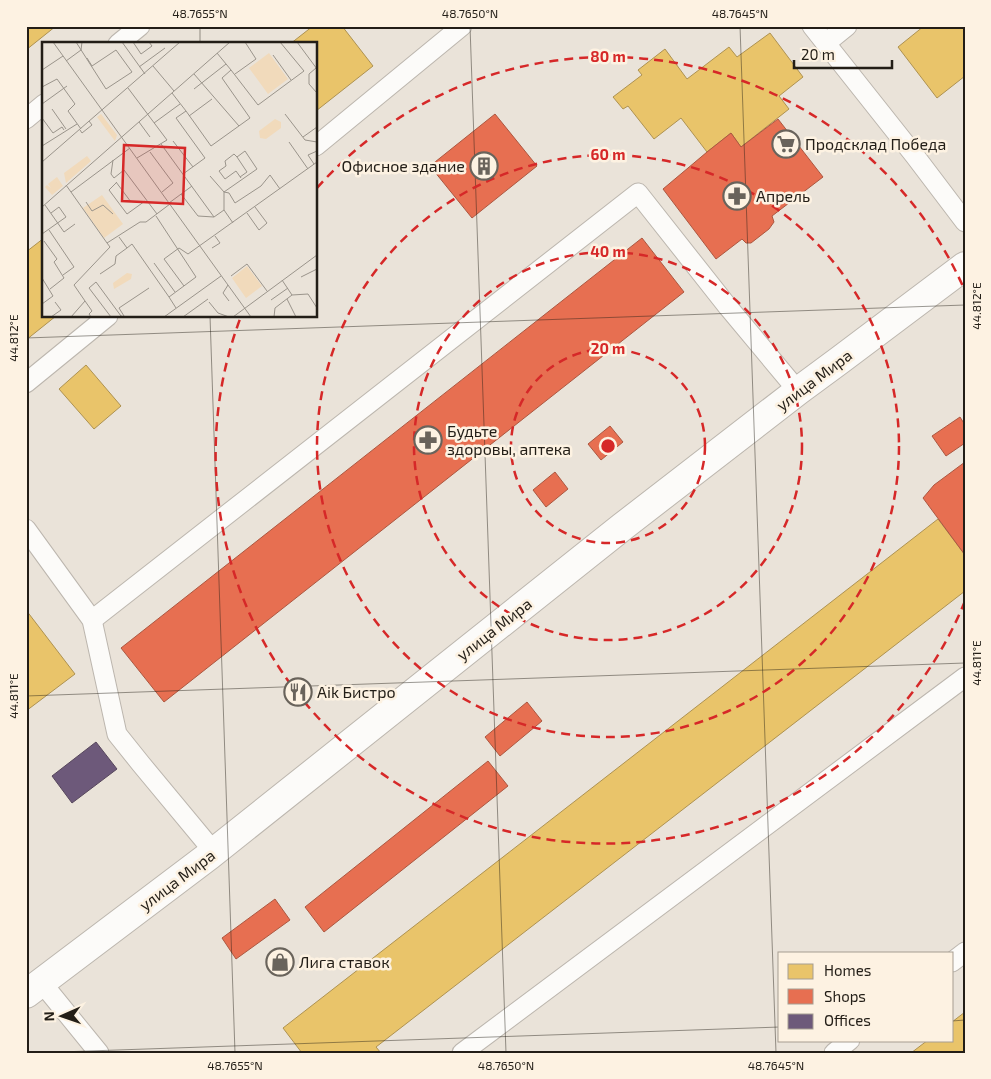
<svg xmlns="http://www.w3.org/2000/svg" width="991" height="1079" viewBox="0 0 991 1079" font-family="'Exo 2',sans-serif">
  <style>
    .homes { fill: #e9c46a; stroke: #ae9251 }
    .shops { fill: #e76f51; stroke: #ac5740 }
    .offices { fill: #6d597a; stroke: #57475c }
    .lines { fill: none; stroke-linecap: round; stroke-linejoin: round }
    .service-casing { stroke: #bcb6ae; stroke-width: 21 }
    .tertiary-casing { stroke: #bcb6ae; stroke-width: 30 }
    .service { stroke: #fcfbf9; stroke-width: 19 }
    .tertiary { stroke: #fcfbf9; stroke-width: 28 }
    .ticks { fill: none; stroke: #231e17; stroke-width: 1; stroke-opacity: 0.45 }
    .ring { fill: none; stroke: #d62828; stroke-width: 2.5; stroke-dasharray: 9 6 }
    .labels { text-anchor: middle; stroke-width: 5; stroke-linejoin: round; paint-order: stroke }
    .poi-label { font-size: 16px; fill: #231e17; stroke: #fdf2e2; text-anchor: start }
    .street-label { font-size: 16px; fill: #231e17; stroke: #fdf2e2 }
    .inset-road { fill: none; stroke: #9a948b; stroke-width: 1 }
    .view { fill: #d62828; fill-opacity: 0.15; stroke: #d62828; stroke-width: 2.5 }
    .inset-edge { fill: none; stroke: #231e17; stroke-width: 2.5 }
    .centre { fill: #d62828; stroke: #fdf2e2; stroke-width: 2.5 }
    .ring-label { font-size: 15px; text-anchor: middle; font-weight: bold; fill: #d62828; stroke: #fdf2e2; stroke-width: 5; stroke-linejoin: round; paint-order: stroke }
    .neatline { fill: none; stroke: #231e17; stroke-width: 2 }
    .ticks-label { font-size: 12px; text-anchor: middle; fill: #231e17 }
  </style>
  <rect width="100%" height="100%" fill="#eae3d9"/>
  <!-- homes -->
  <g class="homes">
    <polygon points="26,26 56,26 26,50"/>
    <polygon points="313,26 342,26 373,66 316,111 316,44 290,44"/>
    <polygon points="924,26 965,26 965,76 937,98 898,47"/>
    <polygon points="770,33 803,77 779,96 789,109 741,147 731,133 707,152 681,118 654,139 628,106 623,109 613,97 642,75 638,70 665,49 687,79 729,47 737,57"/>
    <polygon points="44,238 44,316 56,316 26,340 26,252"/>
    <polygon points="86,365 121,406 94,429 59,389"/>
    <polygon points="938,519 965,555 965,591 376,1047 381,1053 302,1053 283,1028"/>
    <polygon points="26,610 75,674 26,711"/>
    <polygon points="965,1012 965,1053 911,1053 928,1040 952,1040 952,1022"/>
  </g>
  <!-- shops -->
  <g class="shops">
    <polygon points="495,114 537,166 472,218 430,166"/>
    <polygon points="778,119 823,177 772,216 774,222 769,229 751,243 746,243 742,239 716,259 663,189 707,152 731,133 741,147"/>
    <polygon points="642,238 684,292 164,702 121,648"/>
    <polygon points="960,417 965,425 965,443 946,456 932,436"/>
    <polygon points="610,426 623,442 601,460 588,444"/>
    <polygon points="965,462 965,555 923,498 934,485"/>
    <polygon points="555,472 568,489 546,507 533,490"/>
    <polygon points="527,702 542,721 500,756 485,737"/>
    <polygon points="488,761 508,786 324,932 305,907"/>
    <polygon points="275,899 290,920 236,959 222,938"/>
  </g>
  <!-- offices -->
  <polygon class="offices" points="96,742 117,769 72,803 52,776"/>
  <g class="lines">
    <!-- service casing -->
    <g class="service-casing">
      <g id="service">
        <polyline points="812,26 915,156 965,222"/>
        <polyline points="826,43 847,26"/>
        <polyline points="118,44 140,26"/>
        <polyline points="26,119 44,104"/>
        <polyline points="316,146 462,26"/>
        <polyline points="26,383 108,316"/>
        <polyline points="26,529 92,620 117,734 141,764 214,852"/>
        <polyline points="92,620 638,193 728,307 798,391"/>
        <polyline points="952,962 965,952"/>
        <polyline points="42,983 99,1053"/>
        <polyline points="462,1053 965,677"/>
        <polyline points="834,1053 850,1040"/>
      </g>
    </g>
    <!-- tertiary casing -->
    <g class="tertiary-casing">
      <polyline id="tertiary" points="26,994 210,855 622,527 798,391 840,360 965,266"/>
    </g>
    <!-- service -->
    <use href="#service" class="service"/>
    <!-- tertiary -->
    <use href="#tertiary" class="tertiary"/>
  </g>
  <!-- ticks -->
  <path class="ticks" d="M200,26V44M470,26L506,1053M740,26L776,1053M210,316L235,1053M26,338L965,305M26,696L965,663M952,1021L965,1020M31,1053L780,1027"/>
  <!-- distance rings -->
  <g class="ring">
    <circle cx="608" cy="446" r="97"/>
    <circle cx="608" cy="446" r="194"/>
    <circle cx="608" cy="446" r="291"/>
    <path d="M965 601A389 389 0 0 1 240 319M317 188A389 389 0 0 1 965 291"/>
  </g>
  <!-- icons -->
  <defs>
    <g id="supermarket-ring" transform="scale(1.4375)"><circle r="9.5" fill="#fdf2e2" stroke="#69635b" stroke-width="1.5"/><path d="M-6-5.5h2.5l.6 2H6L4.5 2H-2.5L-4.4-4H-6ZM-1.5 3.2a1.3 1.3 0 1 0 .1 0ZM3 3.2a1.3 1.3 0 1 0 .1 0Z" fill="#69635b"/></g>
    <g id="building-ring" transform="scale(1.4375)"><circle r="9.5" fill="#fdf2e2" stroke="#69635b" stroke-width="1.5"/><path d="M-4-6H4V6H1V3H-1V6H-4ZM-2.5-4.3h1.7v1.8h-1.7ZM.8-4.3h1.7v1.8H.8ZM-2.5-1h1.7V.8h-1.7ZM.8-1h1.7V.8H.8Z" fill="#69635b"/></g>
    <g id="pharmacy-ring" transform="scale(1.4375)"><circle r="9.5" fill="#fdf2e2" stroke="#69635b" stroke-width="1.5"/><path d="M-2-6h4v4h4v4h-4v4h-4v-4h-4v-4h4Z" fill="#69635b"/></g>
    <g id="restaurant-ring" transform="scale(1.4375)"><circle r="9.5" fill="#fdf2e2" stroke="#69635b" stroke-width="1.5"/><path d="M-5-6h1v4h1v-4h1v4h1v-4h1v5L-1.5 .5V6h-2V.5L-5-1ZM5-6V6H3V1.5H1.5Q1.5-4 5-6Z" fill="#69635b"/></g>
    <g id="shop-ring" transform="scale(1.4375)"><circle r="9.5" fill="#fdf2e2" stroke="#69635b" stroke-width="1.5"/><path d="M-5-2.5h2.3a2.7 3.5 0 0 1 5.4 0H5L5.5 6h-11ZM-1.5-2.5h3a1.5 2.3 0 0 0-3 0Z" fill="#69635b"/></g>
  </defs>
  <g fill-rule="evenodd">
    <use href="#supermarket-ring" x="786" y="144"/>
    <use href="#building-ring" x="484" y="166"/>
    <use href="#pharmacy-ring" x="737" y="196"/>
    <use href="#pharmacy-ring" x="428" y="440"/>
    <use href="#restaurant-ring" x="298" y="692"/>
    <use href="#shop-ring" x="280" y="962"/>
  </g>
  <g class="labels">
    <!-- poi labels -->
    <g class="poi-label">
      <text x="805" y="150">Продсклад Победа</text>
      <text x="465" y="172" text-anchor="end">Офисное здание</text>
      <text x="756" y="202">Апрель</text>
      <text x="447" y="437">Будьте<tspan x="447" dy="18">здоровы, аптека</tspan></text>
      <text x="317" y="698">Aik Бистро</text>
      <text x="299" y="968">Лига ставок</text>
    </g>
    <!-- street labels -->
    <g class="street-label">
      <text transform="translate(814 380) rotate(-37)" y="6">улица Мира</text>
      <text transform="translate(494 629) rotate(-38)" y="6">улица Мира</text>
      <text transform="translate(177 880) rotate(-37)" y="6">улица Мира</text>
    </g>
  </g>
  <!-- overview -->
  <g transform="translate(42 42)">
    <rect width="275" height="275" fill="#eae3d9"/>
    <path d="M227,11L246,37L226,52L207,26ZM59,72L75,93L73,99L55,75ZM233,77L239,80V86L224,97L218,96L217,89ZM45,114L49,119L24,141L22,131ZM15,135L21,144L10,153L3,145L5,143L9,146L6,142ZM60,153L81,182L62,196L41,166ZM205,224L220,244L204,256L190,236ZM85,231L90,232L89,237L72,247L71,241Z" fill="#f1dabb"/>
    <path class="inset-road" d="M11,0L209,275M34,0L64,47L90,30L74,8L50,24L45,16M80,0L103,32M91,0L99,12L110,4L107,0M255,0L275,27M231,13L249,38M24,19L39,8L40,0M111,24L132,49M97,25L123,6M274,26L267,32V42L275,51M0,28L21,14M189,28L216,63L262,29L238,0M152,32L197,84M193,32L214,17L203,0M0,45L15,37L33,62L26,69L39,87M86,46L125,98L95,116M152,47L184,22M130,51L144,69L134,76L163,116L141,132M0,62L25,44M10,67L24,87M144,69L169,104L208,76L180,36L189,28L175,11M243,72L263,98L275,100M147,74L170,57M0,76L11,91L20,85L22,88M97,80L108,95M112,81L138,62M38,88L40,91L50,83L47,79M261,95L275,85M131,99L151,125M247,100L266,127M119,102L172,175L182,168L191,181M0,104L35,82M108,110L131,141L120,150M195,115L192,112L183,119L184,124L177,129L183,137L194,129L199,136M71,118L69,132L72,136L82,128L115,172M0,120L138,0M272,122L266,113L275,109M168,134L182,150L215,127L203,109L195,115L205,130L198,135M74,140L89,160M75,140L67,148L85,172L103,159M24,143L65,201L98,180H104L128,162M29,150L88,106M139,152L156,174L172,175M44,160L50,169L61,163L71,172M127,161L150,144M3,163L22,190L33,182M0,165L188,0M182,168V150L187,151L193,161L219,144L228,133L238,147M205,171L217,188L225,181L213,165M114,174L154,235L127,255L134,266M7,188L32,225L21,233M0,192L24,175L17,165L9,171M77,195L85,206L90,202L127,255M2,199L15,217L12,220L22,236L8,247M170,206L178,201L173,194M112,221L133,250M58,232L73,222L74,214L85,206M189,234L205,222L225,249M259,235L275,227M0,236L11,254L0,262M186,243L181,251L187,259M142,244L122,217L137,206L146,212L275,120M250,253L266,252L275,266M245,257L254,275M229,258L246,246M43,259L32,243L68,205L65,201M167,260L176,271L187,275M82,274L77,266L107,246M9,275L19,268L13,260M29,275L43,259L50,269L47,272L49,275M69,275L47,246L54,240L79,274L83,275M122,275L179,234M141,275L166,257M191,275L275,213M232,275L233,266L250,253L240,238"/>
    <path class="view" d="M82,103L143,106L141,162L80,159Z"/>
    <rect width="275" height="275" class="inset-edge"/>
  </g>
  <circle cx="608" cy="446" r="8" class="centre"/>
  <g class="ring-label">
    <text x="608" y="62">80 m</text>
    <text x="608" y="160">60 m</text>
    <text x="608" y="257">40 m</text>
    <text x="608" y="354">20 m</text>
  </g>
  <!-- border -->
  <rect width="991" height="1079" fill="none" stroke="#fdf2e2" stroke-width="55"/>
  <!-- legend -->
  <rect x="778" y="952" width="175" height="90" fill="#fdf2e2" stroke="#a69d91"/>
  <rect x="788" y="964" width="25" height="15" fill="#e9c46a" stroke="#a69d91"/>
  <text x="824" y="976" font-size="15" fill="#231e17">Homes</text>
  <rect x="788" y="989" width="25" height="15" fill="#e76f51" stroke="#a69d91"/>
  <text x="824" y="1002" font-size="15" fill="#231e17">Shops</text>
  <rect x="788" y="1014" width="25" height="15" fill="#6d597a" stroke="#a69d91"/>
  <text x="824" y="1026" font-size="15" fill="#231e17">Offices</text>
  <!-- north arrow -->
  <g transform="translate(62 1016) rotate(268)" stroke="#fdf2e2" stroke-width="4" paint-order="stroke">
  <path d="M0-4L9 19L0 12L-9 19Z" fill="#231e17"/>
  <text y="-8" font-size="14" font-weight="bold" text-anchor="middle" fill="#231e17">N</text>
  </g>
  <!-- scale -->
  <path d="M794 60v8h98v-8" fill="none" stroke="#231e17" stroke-width="2.5"/>
  <text x="801" y="60" font-size="15" fill="#231e17" stroke="#fdf2e2" stroke-width="4" paint-order="stroke">20 m</text>
  <rect x="28" y="28" width="936" height="1024" class="neatline"/>
  <g class="ticks-label">
    <text x="200" y="18">48.7655°N</text>
    <text x="470" y="18">48.7650°N</text>
    <text x="740" y="18">48.7645°N</text>
    <text transform="translate(977 306) rotate(-90)" y="4">44.812°E</text>
    <text transform="translate(14 338) rotate(-90)" y="4">44.812°E</text>
    <text transform="translate(977 663) rotate(-90)" y="4">44.811°E</text>
    <text transform="translate(14 696) rotate(-90)" y="4">44.811°E</text>
    <text x="235" y="1070">48.7655°N</text>
    <text x="506" y="1070">48.7650°N</text>
    <text x="776" y="1070">48.7645°N</text>
  </g>
</svg>
